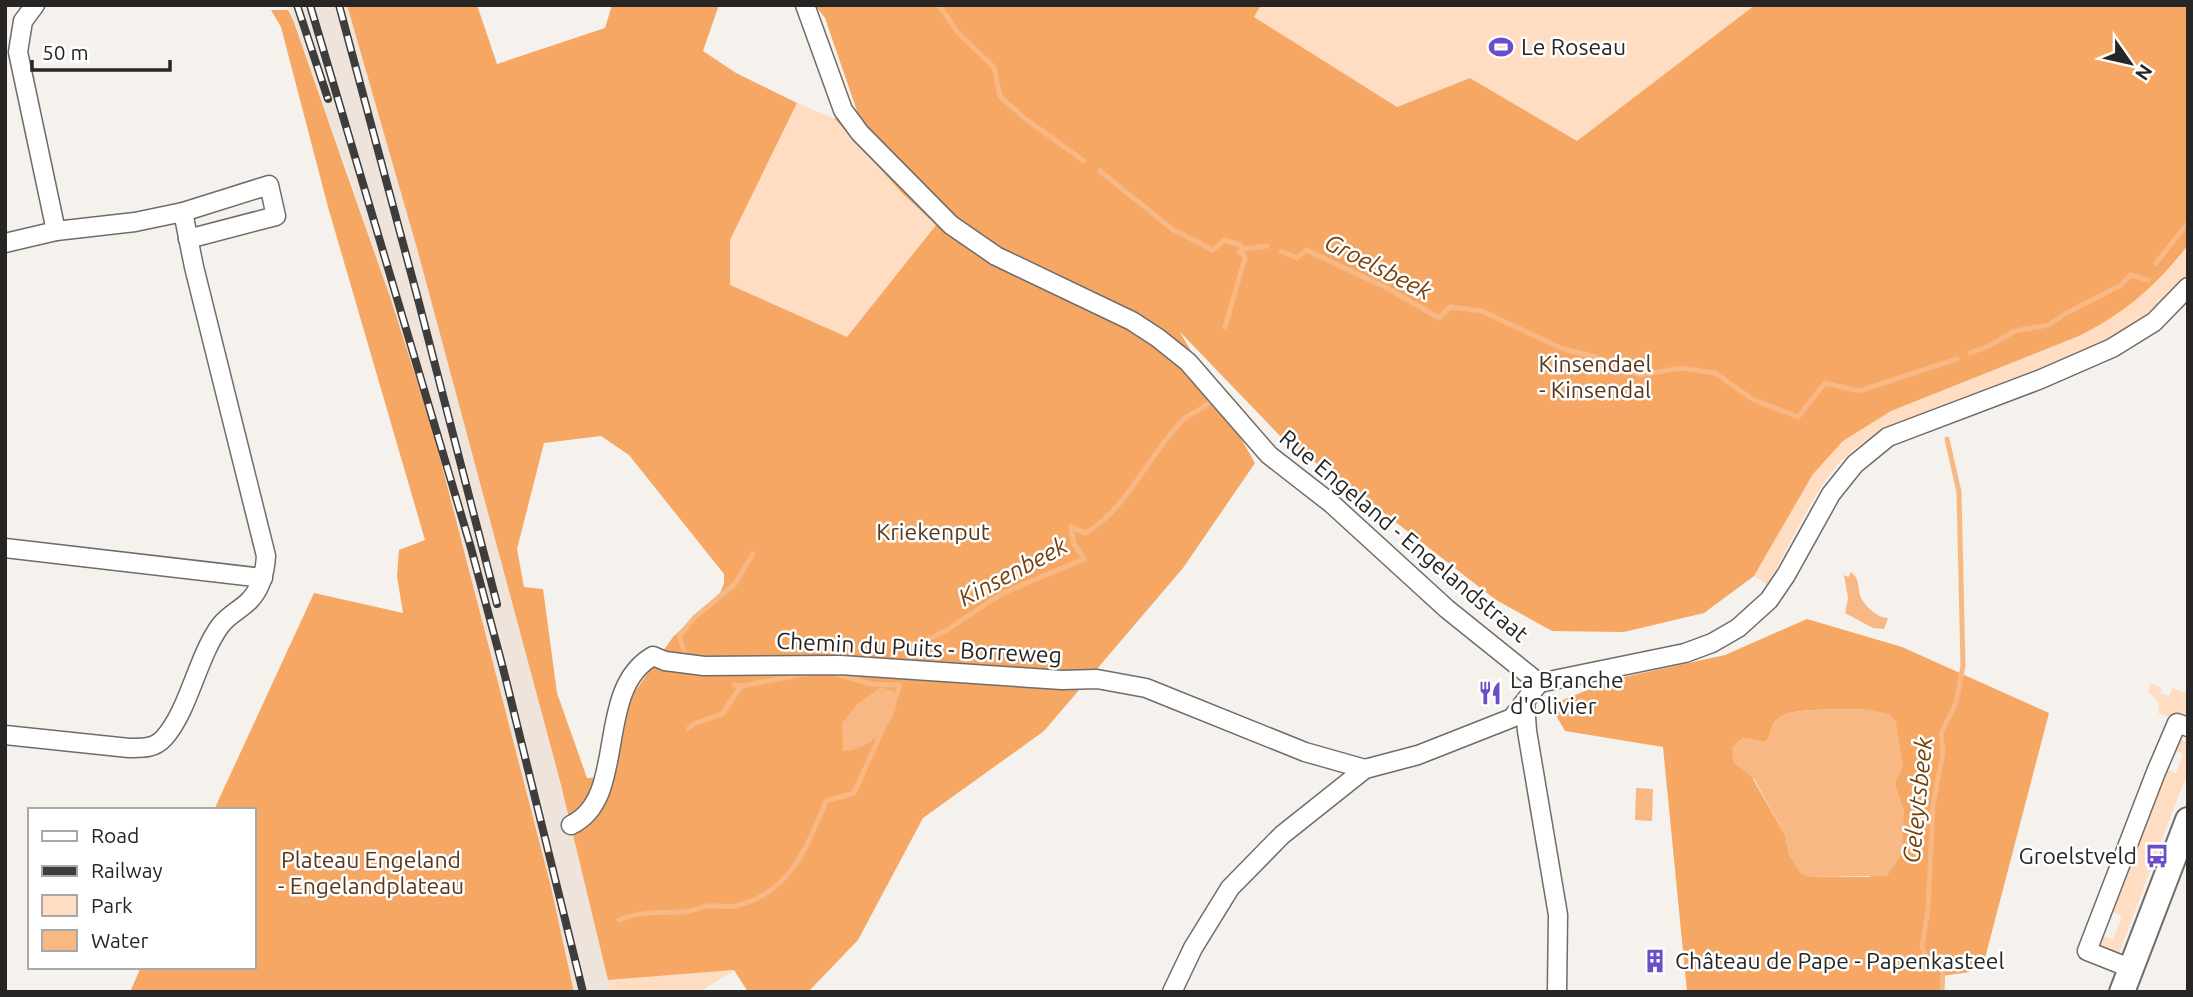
<svg xmlns="http://www.w3.org/2000/svg" width="2193" height="997" viewBox="0 0 2193 997" font-family="Ubuntu,sans-serif">
  <style>
    .built { fill: #efe4db }
    .green { fill: #ffddc3 }
    .forest { fill: #f5a763; fill-rule: evenodd }
    .water { fill: #f7b884 }
    .lines { fill: none; stroke-linecap: round; stroke-linejoin: round }
    .stream { stroke: #f7b884; stroke-width: 5 }
    .minor-casing { stroke: #706c69; stroke-width: 21 }
    .secondary-casing { stroke: #706c69; stroke-width: 28 }
    .minor { stroke: #fff; stroke-width: 18 }
    .secondary { stroke: #fff; stroke-width: 24 }
    .rail-casing { stroke: #3f3d3c; stroke-width: 8 }
    .rail { stroke: #fff; stroke-width: 5; stroke-dasharray: 16; stroke-linecap: butt }
    .labels { text-anchor: middle; stroke-width: 5; stroke-linejoin: round; paint-order: stroke }
    .poi-label { font-size: 23px; fill: #282625; stroke: #fff; text-anchor: start }
    .park-label { font-size: 23px; fill: #58381c; stroke: #fff }
    .street-label { font-size: 23px; fill: #282625; stroke: #fff }
    .water-label { font-size: 24px; font-style: italic; fill: #74420e; stroke: #fff }
  </style>
  <rect width="100%" height="100%" fill="#f5f1ed"/>
  <!-- built -->
  <polygon class="built" points="286,5 347,5 418,252 560,781 611,992 574,992 550,883 433,430 347,170"/>
  <!-- green -->
  <g class="green">
    <polygon points="1226,5 1755,5 1577,141 1470,78 1397,107 1254,17"/>
    <polygon points="797,103 834,118 903,194 936,225 847,337 730,285 730,240"/>
    <path d="M2188,245V273C2156,309 2135,325 2093,348L1911,418C1887,429 1860,441 1842,460C1813,492 1789,546 1768,585L1754,576L1813,474L1843,441L1891,411L2079,336C2124,314 2157,285 2188,245Z"/>
    <polygon points="2151,683 2162,688 2160,693 2169,696 2172,688 2188,694 2188,719 2173,714 2171,718 2158,713 2159,703 2148,692"/>
    <polygon points="2174,737 2188,742 2188,771 2118,956 2095,948 2100,935 2113,939 2122,916 2108,910 2163,768 2176,773 2183,754 2170,748"/>
    <polygon points="735,970 699,992 611,992 608,980"/>
  </g>
  <!-- forest -->
  <g class="forest">
    <path d="M347,5H477L497,64L605,28L612,5H719L703,51L736,73L797,103L730,240V285L847,337L936,225L903,194L834,118L859,117L825,18L815,5H1261L1254,17L1397,107L1470,78L1577,141L1755,5H2188V245C2157,285 2124,314 2079,336L1891,411L1843,441L1813,474L1754,576L1704,613L1624,632L1552,631L1496,600L1353,489L1286,442L1180,332L1255,463L1183,568L1044,731L923,818L858,940L808,992H748L734,970L608,980L560,781L418,252ZM601,436L629,455L724,574V584L720,593L673,637L629,700L611,777L587,778L557,693L543,589L524,587L517,549L544,443Z"/>
    <polygon points="271,10 288,10 293,20 391,300 433,431 550,883 574,992 130,992 141,967 254,967 254,810 214,810 314,593 403,613 397,576 399,550 425,540 328,207 281,27"/>
    <path d="M1807,619L1902,647L2049,713L1984,962L1970,972L1941,976V992H1687L1663,747L1565,731L1550,705L1615,679L1725,655ZM1838,709L1870,710L1904,813L1870,877H1808L1790,857L1785,835L1753,779L1742,738L1765,742C1772,737 1769,730 1774,723C1785,707 1820,711 1838,709Z"/>
  </g>
  <!-- water -->
  <g class="water">
    <path d="M1851,572C1861,580 1857,588 1861,598C1866,607 1878,618 1888,618L1884,629L1873,628L1845,613L1848,598L1844,575L1848,577Z"/>
    <path d="M881,687L893,691C895,696 897,701 896,707C892,728 865,752 843,751L842,723L857,704Z"/>
    <path d="M1838,709L1870,710L1890,714L1896,722L1903,767L1895,784L1904,813L1903,835L1901,856L1887,876L1808,877L1801,874L1790,857L1785,835L1754,779L1733,762L1732,747L1742,738L1765,742C1772,737 1769,730 1774,723C1786,707 1820,711 1838,709Z"/>
    <polygon points="1636,788 1653,789 1652,821 1635,820"/>
  </g>
  <g class="lines">
    <!-- stream -->
    <g class="stream">
      <polyline points="939,5 958,33 994,67 1000,96 1023,117 1084,161"/>
      <polyline points="1100,171 1172,229 1213,250 1224,240 1240,245 1244,249 1267,246"/>
      <polyline points="1281,251 1297,258 1306,250 1389,289 1439,318 1450,307 1482,311 1563,349 1596,357 1640,375 1681,368 1715,373 1754,400 1798,417 1825,383 1859,391 1957,359"/>
      <polyline points="2156,263 2188,223"/>
      <polyline points="1225,327 1245,258 1244,254 1241,254 1239,252 1244,249"/>
      <polyline points="1970,353 1989,346 2015,331 2049,325 2063,315 2121,285 2130,275 2148,280"/>
      <polyline points="684,651 679,636 694,618 735,584 753,554"/>
      <path d="M910,657L913,647L945,631L1003,593L1084,559L1074,544L1071,527L1086,533C1130,505 1147,457 1182,421C1191,412 1205,409 1213,399"/>
      <polyline points="830,672 871,684 900,685 893,704"/>
      <polyline points="734,685 741,686 810,673"/>
      <polyline points="688,729 693,724 722,714 741,686"/>
      <path d="M619,920C640,911 659,913 682,912C691,912 699,907 708,906C717,905 727,908 735,906C791,893 806,849 826,801L854,793L887,720"/>
      <polyline points="1942,991 1943,966 1928,960 1922,947 1928,909 1933,804 1943,753 1941,733 1956,703 1963,666 1959,492 1947,439"/>
    </g>
    <!-- minor casing -->
    <g class="minor-casing">
      <g id="minor">
        <polyline points="805,5 843,110 860,133 951,225 996,256 1132,321 1158,338 1188,362 1269,455 1332,504 1447,609 1539,683"/>
        <polyline points="183,212 269,185 276,216 188,239"/>
        <polyline points="5,243 56,231 18,52 23,21 35,5"/>
        <polyline points="5,548 263,578"/>
        <polyline points="1539,683 1685,653 1712,643 1738,628 1769,600 1786,575 1831,494 1855,464 1888,437 2041,379 2112,348 2154,322 2188,287"/>
        <polyline points="1525,703 1527,731 1558,915 1557,992"/>
        <path d="M5,735L129,748C142,748 154,749 164,738C189,710 197,658 220,626C228,615 240,610 249,601C261,589 265,573 266,556L194,267L183,212L135,222L56,231"/>
        <path d="M571,825C629,798 593,690 653,656L665,661L704,666L840,665L1062,680L1097,679L1146,688L1305,752L1365,769"/>
        <polyline points="2130,968 2087,951 2156,772 2177,723 2188,727"/>
        <polyline points="1172,992 1193,948 1230,888 1282,835 1365,769 1418,755 1512,718 1539,683"/>
      </g>
    </g>
    <!-- secondary casing -->
    <g class="secondary-casing">
      <polyline id="secondary" points="2122,992 2188,820"/>
    </g>
    <!-- minor -->
    <use href="#minor" class="minor"/>
    <!-- secondary -->
    <use href="#secondary" class="secondary"/>
    <!-- rail casing -->
    <g class="rail-casing">
      <g id="rail">
        <polyline points="297,5 328,99"/>
        <polyline points="310,5 471,548 503,668 583,992"/>
        <polyline points="339,5 419,303 497,604"/>
      </g>
    </g>
    <!-- rail -->
    <use href="#rail" class="rail"/>
  </g>
  <!-- icons -->
  <defs>
    <g id="stadium-bare" transform="scale(1.89)"><path d="M0-5a6.5 5 0 1 0 0 10a6.5 5 0 1 0 0-10ZM-3.5-1.8h7v3.6h-7Z" fill="#6a4ec7" stroke="#fff" stroke-width="2.5" paint-order="stroke"/></g>
    <g id="restaurant-bare" transform="scale(1.89)"><path d="M-5-6h1v4h1v-4h1v4h1v-4h1v5L-1.5 .5V6h-2V.5L-5-1ZM5-6V6H3V1.5H1.5Q1.5-4 5-6Z" fill="#6a4ec7" stroke="#fff" stroke-width="2.5" paint-order="stroke"/></g>
    <g id="bus-bare" transform="scale(1.89)"><path d="M-5-6H5V4H4V6H2V4H-2V6H-4V4H-5ZM-3.5-4V0h7V-4ZM-3.5 1.2v1.5H-2V1.2ZM2 1.2v1.5H3.5V1.2Z" fill="#6a4ec7" stroke="#fff" stroke-width="2.5" paint-order="stroke"/></g>
    <g id="building-bare" transform="scale(1.89)"><path d="M-4-6H4V6H1V3H-1V6H-4ZM-2.5-4.3h1.7v1.8h-1.7ZM.8-4.3h1.7v1.8H.8ZM-2.5-1h1.7V.8h-1.7ZM.8-1h1.7V.8H.8Z" fill="#6a4ec7" stroke="#fff" stroke-width="2.5" paint-order="stroke"/></g>
  </defs>
  <g fill-rule="evenodd">
    <use href="#stadium-bare" x="1501" y="47"/>
    <use href="#restaurant-bare" x="1490" y="693"/>
    <use href="#bus-bare" x="2157" y="856"/>
    <use href="#building-bare" x="1655" y="961"/>
  </g>
  <g class="labels">
    <!-- poi labels -->
    <g class="poi-label">
      <text x="1521" y="55">Le Roseau</text>
      <text x="1510" y="688">La Branche<tspan x="1510" dy="26">d'Olivier</tspan></text>
      <text x="2137" y="864" text-anchor="end">Groelstveld</text>
      <text x="1675" y="969">Château de Pape - Papenkasteel</text>
    </g>
    <!-- park labels -->
    <g class="park-label">
      <text x="1595" y="372">Kinsendael<tspan x="1595" dy="26">- Kinsendal</tspan></text>
      <text x="933" y="540">Kriekenput</text>
      <text x="371" y="868">Plateau Engeland<tspan x="371" dy="26">- Engelandplateau</tspan></text>
    </g>
    <!-- street labels -->
    <g class="street-label">
      <text transform="translate(1404 536) rotate(40)" y="8">Rue Engeland - Engelandstraat</text>
      <text transform="translate(919 648) rotate(3)" y="8">Chemin du Puits - Borreweg</text>
    </g>
    <!-- water labels -->
    <g class="water-label">
      <text transform="translate(1378 267) rotate(27)" y="8">Groelsbeek</text>
      <text transform="translate(1013 572) rotate(-28)" y="8">Kinsenbeek</text>
      <text transform="translate(1918 800) rotate(-84)" y="8">Geleytsbeek</text>
    </g>
  </g>
  <!-- border -->
  <rect width="2193" height="997" fill="none" stroke="#282625" stroke-width="14"/>
  <!-- legend -->
  <rect x="28" y="808" width="228" height="161" fill="#ffffff" stroke="#a9a8a8" stroke-width="2"/>
  <rect x="42" y="831" width="35" height="10" fill="#ffffff" stroke="#a9a8a8" stroke-width="2"/>
  <text x="91" y="843" font-size="21" fill="#282625">Road</text>
  <rect x="42" y="866" width="35" height="10" fill="#3f3d3c" stroke="#a9a8a8" stroke-width="2"/>
  <text x="91" y="878" font-size="21" fill="#282625">Railway</text>
  <rect x="42" y="895" width="35" height="21" fill="#ffddc3" stroke="#a9a8a8" stroke-width="2"/>
  <text x="91" y="913" font-size="21" fill="#282625">Park</text>
  <rect x="42" y="930" width="35" height="21" fill="#f7b884" stroke="#a9a8a8" stroke-width="2"/>
  <text x="91" y="948" font-size="21" fill="#282625">Water</text>
  <!-- north arrow -->
  <g transform="translate(2130 63) rotate(124)" stroke="#ffffff" stroke-width="5" paint-order="stroke">
  <path d="M0-5L12 26L0 18L-12 26Z" fill="#282625"/>
  <text y="-10" font-size="19" font-weight="bold" text-anchor="middle" fill="#282625">N</text>
  </g>
  <!-- scale -->
  <path d="M32 60v10h138v-10" fill="none" stroke="#282625" stroke-width="3.5"/>
  <text x="42" y="60" font-size="21" fill="#282625" stroke="#ffffff" stroke-width="5" paint-order="stroke">50 m</text>
</svg>
